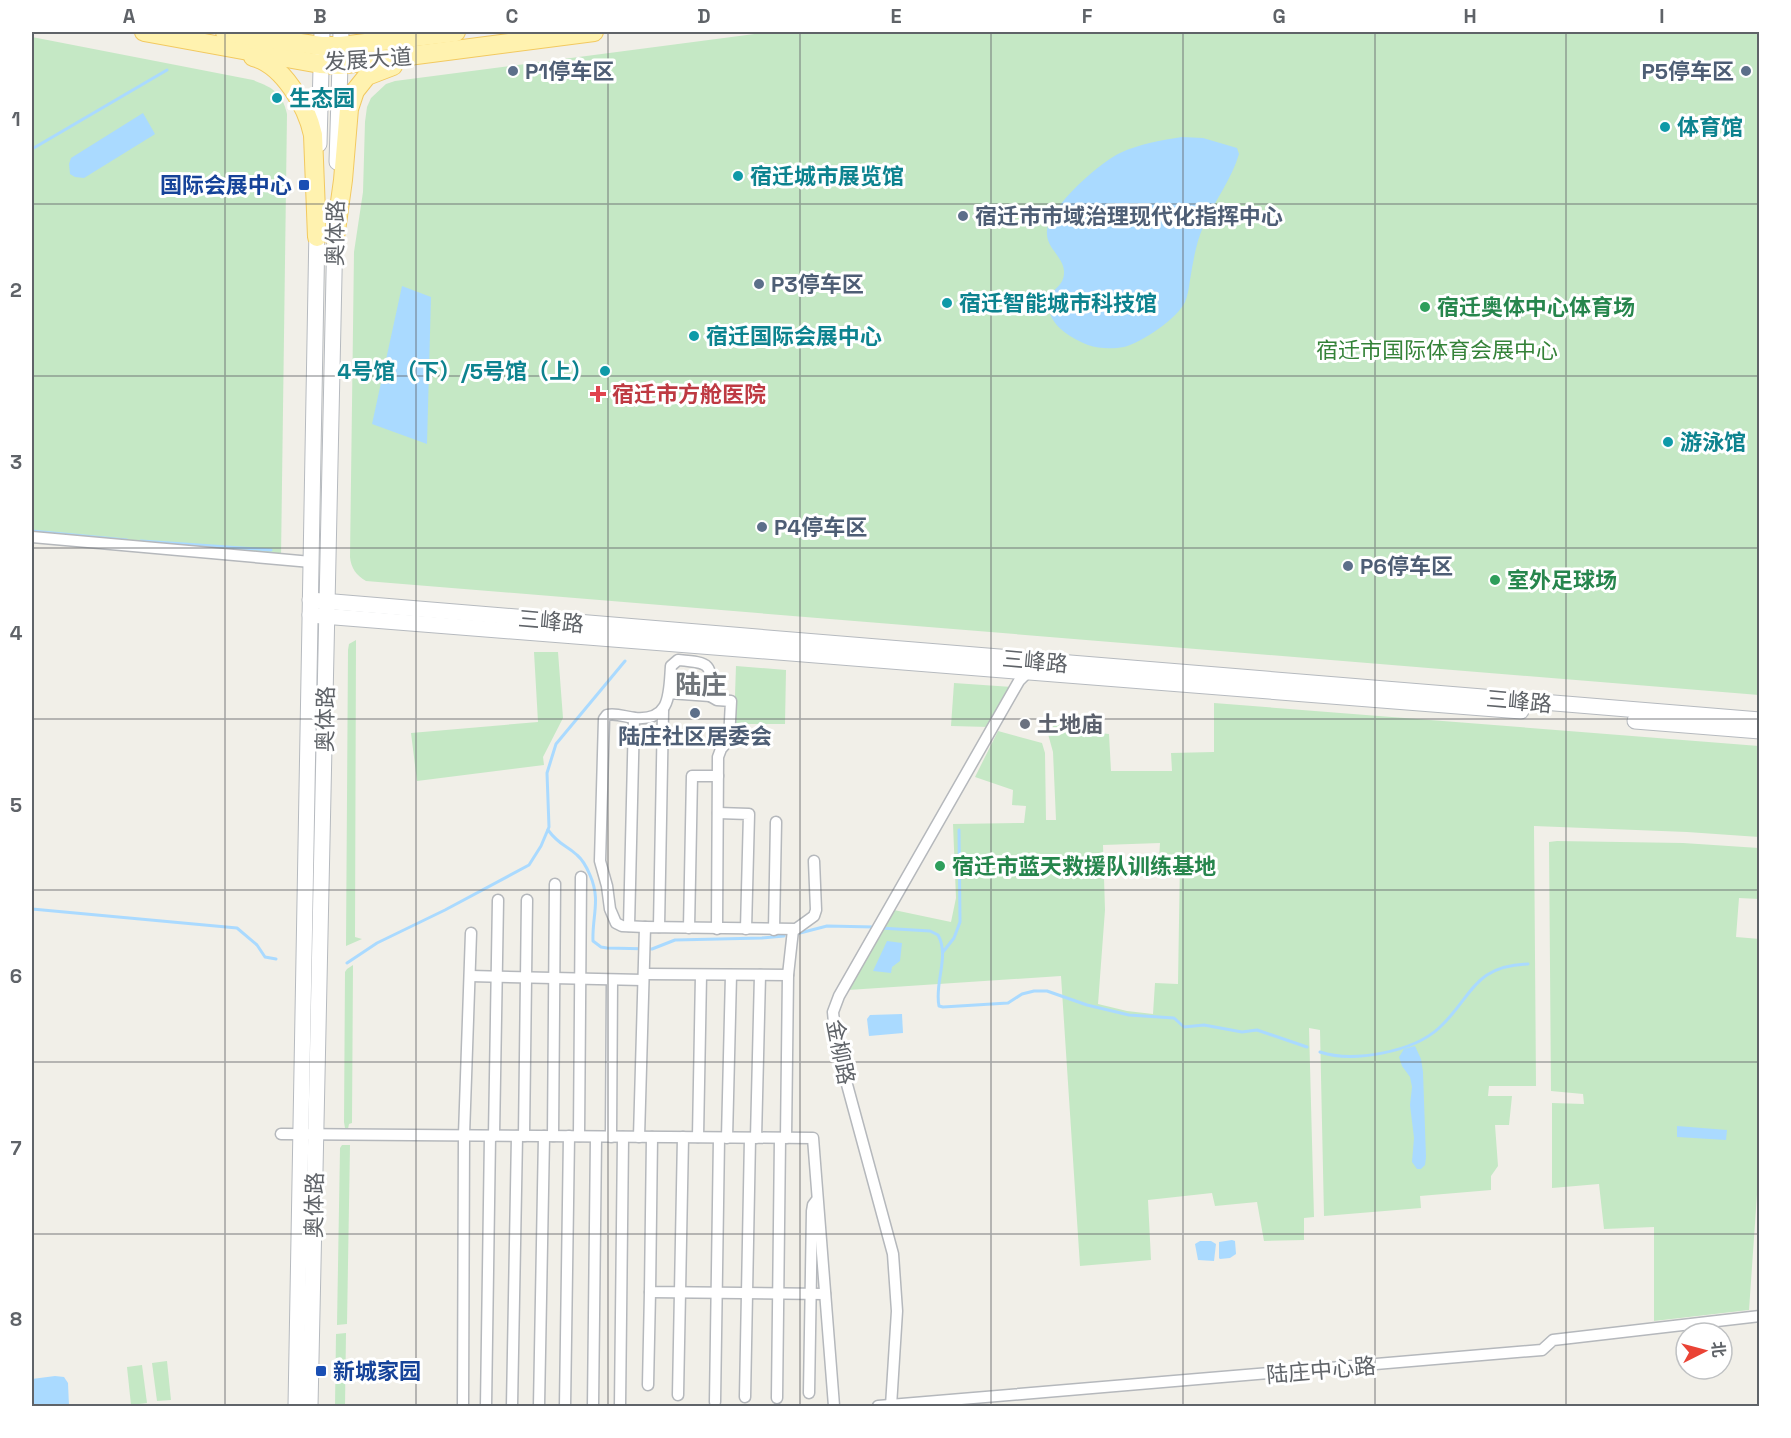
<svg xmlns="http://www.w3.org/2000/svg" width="1791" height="1438" viewBox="0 0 1791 1438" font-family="'Space Grotesk','Noto Sans SC',sans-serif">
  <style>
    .green { fill: #c5e8c5; fill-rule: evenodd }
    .water { fill: #aadaff }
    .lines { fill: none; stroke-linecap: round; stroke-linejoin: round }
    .stream { stroke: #aadaff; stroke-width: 3 }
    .street-casing { stroke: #b5b8bc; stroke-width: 13 }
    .secondary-casing { stroke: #b6babf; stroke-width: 17 }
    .primary-casing { stroke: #f2c960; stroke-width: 20 }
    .street { stroke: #fff; stroke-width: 10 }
    .secondary { stroke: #fff; stroke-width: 15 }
    .primary { stroke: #fff2af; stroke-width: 18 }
    .grid { fill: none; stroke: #5f6368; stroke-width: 1.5; stroke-opacity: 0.55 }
    .service-dot { fill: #5c6f8a; stroke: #fff; stroke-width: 2 }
    .culture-dot { fill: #0f9aa8; stroke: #fff; stroke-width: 2 }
    .transit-dot { fill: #1a4fb4; stroke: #fff; stroke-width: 2 }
    .leisure-dot { fill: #2e9e5b; stroke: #fff; stroke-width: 2 }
    .health-dot { fill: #e0444e; stroke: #fff; stroke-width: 2 }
    .worship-dot { fill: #6b7280; stroke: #fff; stroke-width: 2 }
    .labels { text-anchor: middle; stroke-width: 6; stroke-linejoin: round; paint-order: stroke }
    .street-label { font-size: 22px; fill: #5f6368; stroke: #fff }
    .service-label { font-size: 22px; font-weight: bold; fill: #4e5e75; stroke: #fff; text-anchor: start }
    .culture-label { font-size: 22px; font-weight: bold; fill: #0d838f; stroke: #fff; text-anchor: start }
    .transit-label { font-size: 22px; font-weight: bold; fill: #164399; stroke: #fff; text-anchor: end }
    .leisure-label { font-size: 22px; font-weight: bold; fill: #27864d; stroke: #fff; text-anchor: start }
    .park-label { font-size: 22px; fill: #348238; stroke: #fff }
    .health-label { font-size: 22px; font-weight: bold; fill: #be3a42; stroke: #fff; text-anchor: start }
    .worship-label { font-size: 22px; font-weight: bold; fill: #5b616d; stroke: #fff; text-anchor: start }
    .quarter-label { font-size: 26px; font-weight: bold; fill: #70757a; stroke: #fff }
    .neatline { fill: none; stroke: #5f6368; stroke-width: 2 }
    .grid-label { font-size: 20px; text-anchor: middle; font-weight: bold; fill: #5f6368 }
  </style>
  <rect width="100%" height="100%" fill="#f1efe8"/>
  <!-- green -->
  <g class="green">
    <path d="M769,32H1759V695L366,581C356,575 351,568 350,557L354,252L363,192L365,122L367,107L371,98L386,84L395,81Z"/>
    <path d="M32,37L253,80C273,88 282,92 287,114L281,558L32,536Z"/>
    <polygon points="356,640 355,937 362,939 346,946 348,650 349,644"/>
    <polygon points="534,652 558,652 563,718 543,757 544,765 417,781 411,733 538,722"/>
    <polygon points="736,666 786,670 785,724 734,724"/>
    <polygon points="954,683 1012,687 989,727 951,726"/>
    <path d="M1214,703L1759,746V837L1687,832L1534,826L1536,1086H1489L1488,1096H1512L1509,1125H1495L1498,1166L1491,1176V1190L1420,1196L1421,1208L1324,1216L1320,1030L1309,1028L1314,1217L1304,1218V1240L1264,1241L1257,1202L1215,1206L1212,1193L1148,1200L1151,1260L1080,1266L1061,976L848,990L894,910L951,922L956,898L953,824L1024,823L1026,806L1012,805L1013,790L975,777L998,731L1042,743L1045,753L1046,820H1056L1053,752L1048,734L1060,716L1089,719V732L1109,734L1111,771H1172L1171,753L1214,752ZM1160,843L1159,859L1180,860L1178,984L1155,983L1153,1014L1127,1011L1098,1004L1105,910L1103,845Z"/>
    <polygon points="1557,841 1683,843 1759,848 1759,899 1739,898 1736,937 1760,939 1760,1151 1749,1310 1654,1321 1654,1227 1604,1229 1599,1184 1552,1188 1552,1103 1584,1104 1583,1094 1551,1091 1549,842"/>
    <polygon points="353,965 352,1123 349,1124 348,1129 345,1128 344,1122 345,972 347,969"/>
    <polygon points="342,1145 350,1145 347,1324 337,1325 340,1148"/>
    <polygon points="346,1333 345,1406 335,1406 336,1334"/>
    <polygon points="167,1361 171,1400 157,1401 152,1363"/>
    <polygon points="142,1365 147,1403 131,1405 127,1367"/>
  </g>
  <!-- water -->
  <g class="water">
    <polygon points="143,113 155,134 152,136 84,178 75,177 70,174 69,164 71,158"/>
    <path d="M1182,137L1203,138L1237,148L1239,154C1232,179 1213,203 1203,227C1196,243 1193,262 1190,280C1189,287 1188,295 1185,302C1178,318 1141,343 1124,347C1113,349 1099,349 1088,345C1073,339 1053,328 1049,310C1044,288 1065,291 1064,271C1063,257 1048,249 1047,235C1045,210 1099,163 1120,153C1139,144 1162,140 1182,137Z"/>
    <polygon points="402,286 431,297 427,444 372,424"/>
    <polygon points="887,941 902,943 900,961 892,967 891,973 873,971"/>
    <polygon points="902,1014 903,1033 869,1036 867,1019 870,1015"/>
    <polygon points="1415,1046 1421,1059 1423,1072 1426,1157 1425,1165 1421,1169 1417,1169 1412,1162 1414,1138 1410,1105 1412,1087 1410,1077 1402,1066 1399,1057 1404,1049"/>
    <polygon points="1677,1126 1727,1130 1726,1140 1677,1137"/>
    <polygon points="1232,1240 1235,1241 1236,1254 1230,1258 1220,1259 1219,1258 1219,1242"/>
    <polygon points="1200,1241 1211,1241 1216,1244 1214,1261 1198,1260 1195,1244"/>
    <polygon points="55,1376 64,1377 68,1383 69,1406 32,1406 32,1379"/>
  </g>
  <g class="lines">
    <!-- stream -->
    <g class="stream">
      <polyline points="32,149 167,70"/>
      <polyline points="32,531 127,540"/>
      <polyline points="141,541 271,550"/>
      <path d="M548,830C560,846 565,844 577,855C583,860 587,868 590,875C601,900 592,916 593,941L601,947L607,948L652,949L675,940L762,938L784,936"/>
      <polyline points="32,909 237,928 257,945 265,957 276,959"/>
      <path d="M880,928L930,931L938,935C950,956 934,983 939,1006L943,1007L1008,1003L1022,994L1034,991H1047L1087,1005L1129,1015L1174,1018L1184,1027L1204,1025L1242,1032L1257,1030L1307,1047"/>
      <polyline points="796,934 827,926 874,927"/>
      <polyline points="943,952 954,938 960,922 959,830"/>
      <polyline points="347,963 377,943 445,910 529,865 541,846 549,827 547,773 556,744 625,661"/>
      <path d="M1320,1052C1353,1063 1413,1052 1439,1028C1473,997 1472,966 1528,964"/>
    </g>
    <!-- street casing -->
    <g class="street-casing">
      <g id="street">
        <polyline points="32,537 311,562"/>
        <polyline points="710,696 717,700 731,701 729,740 721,749 718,757 717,929"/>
        <polyline points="718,813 749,814 746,929"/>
        <polyline points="629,926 634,718"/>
        <path d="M645,927L622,926L616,923L610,909L607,886L600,861L604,719L607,715C617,713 625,717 635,718C671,721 669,694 671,666L678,660C711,663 712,663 710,696L669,693"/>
        <polyline points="659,927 663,711"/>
        <polyline points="689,928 692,776 718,776"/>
        <polyline points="774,930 776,822"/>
        <polyline points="644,974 788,975 793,930"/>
        <polyline points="470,976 643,980"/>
        <polyline points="281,1134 813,1138 834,1406"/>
        <polyline points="494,1136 498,900"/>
        <polyline points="524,1136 527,900"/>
        <polyline points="553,1136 555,884"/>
        <polyline points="579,1136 581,877"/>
        <polyline points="611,1137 612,980"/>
        <polyline points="639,1137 645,927 796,929 814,916 816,910 814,861"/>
        <polyline points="652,1137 650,1292 825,1294"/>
        <polyline points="698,1137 701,975"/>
        <polyline points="727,1138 731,975"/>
        <polyline points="756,1138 760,975"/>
        <polyline points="786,1138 788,975"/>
        <polyline points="648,1385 650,1292"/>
        <polyline points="809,1393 812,1211 813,1205 816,1201"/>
        <polyline points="678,1395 683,1137"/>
        <polyline points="745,1397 750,1138"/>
        <polyline points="777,1398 780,1138"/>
        <polyline points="715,1402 719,1138"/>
        <polyline points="463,1406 464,1135 471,933"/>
        <polyline points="486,1406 490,1136"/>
        <polyline points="512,1406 517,1136"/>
        <polyline points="539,1406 544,1136"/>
        <polyline points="565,1406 569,1136"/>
        <polyline points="593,1406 596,1137"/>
        <polyline points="620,1406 623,1137"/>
        <polyline points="878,1406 1542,1350 1553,1340 1760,1316"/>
        <polyline points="891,1406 897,1311 893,1254 836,1044 833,1012 839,996 1019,681 1027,673"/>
      </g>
    </g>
    <!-- secondary casing -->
    <g class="secondary-casing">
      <g id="secondary">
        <polyline points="319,144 322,32"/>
        <polyline points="337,162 341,32"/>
        <polyline points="310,600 1760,720"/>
        <polyline points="310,615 1521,711"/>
        <polyline points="1635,721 1760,731"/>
        <polyline points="296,1406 317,228"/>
        <polyline points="310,1406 335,228"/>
      </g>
    </g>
    <!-- primary casing -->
    <g class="primary-casing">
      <g id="primary">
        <polyline points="144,32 320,64 339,65 594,32"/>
        <polyline points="225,32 321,46 341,46 456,32"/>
        <path d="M253,57C283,64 307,107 313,135L317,237"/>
        <polyline points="335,238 343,180 349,109 355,91 367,76 393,66"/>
      </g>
    </g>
    <!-- street -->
    <use href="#street" class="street"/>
    <!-- secondary -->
    <use href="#secondary" class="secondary"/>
    <!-- primary -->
    <use href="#primary" class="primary"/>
  </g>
  <!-- grid -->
  <path class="grid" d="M225,32V1406M416,32V1406M608,32V1406M800,32V1406M991,32V1406M1183,32V1406M1375,32V1406M1566,32V1406M32,204H1760M32,376H1760M32,548H1760M32,719H1760M32,890H1760M32,1062H1760M32,1234H1760"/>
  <!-- markers -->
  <g class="service-dot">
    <circle cx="513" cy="71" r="6"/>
    <circle cx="1746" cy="71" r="6"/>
    <circle cx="963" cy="216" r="6"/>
    <circle cx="759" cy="284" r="6"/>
    <circle cx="762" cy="527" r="6"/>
    <circle cx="1348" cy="566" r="6"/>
    <circle cx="695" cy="713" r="6"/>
  </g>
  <g class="culture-dot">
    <circle cx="277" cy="98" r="6"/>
    <circle cx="1665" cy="127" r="6"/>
    <circle cx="738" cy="176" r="6"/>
    <circle cx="947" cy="303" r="6"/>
    <circle cx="694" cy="336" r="6"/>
    <circle cx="605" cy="371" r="6"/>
    <circle cx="1668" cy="442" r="6"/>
  </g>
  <g class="transit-dot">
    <rect x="298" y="179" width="12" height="12" rx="3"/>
    <rect x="315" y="1365" width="12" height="12" rx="3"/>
  </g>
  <g class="leisure-dot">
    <circle cx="1425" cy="307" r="6"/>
    <circle cx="1495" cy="580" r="6"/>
    <circle cx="940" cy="866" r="6"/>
  </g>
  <path class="health-dot" d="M595 385h6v6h6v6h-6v6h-6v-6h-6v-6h6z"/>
  <circle class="worship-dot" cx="1025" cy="724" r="6"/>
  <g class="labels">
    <!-- street labels -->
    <g class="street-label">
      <text transform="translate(368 59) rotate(-4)" y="8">发展大道</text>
      <text transform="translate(335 233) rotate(-89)" y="8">奥体路</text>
      <text transform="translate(551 621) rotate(5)" y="8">三峰路</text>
      <text transform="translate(1035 661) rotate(5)" y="8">三峰路</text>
      <text transform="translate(1519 701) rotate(5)" y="8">三峰路</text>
      <text transform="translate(325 719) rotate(-89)" y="8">奥体路</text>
      <text transform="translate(841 1052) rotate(79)" y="8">金柳路</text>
      <text transform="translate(314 1205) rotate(-89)" y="8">奥体路</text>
      <text transform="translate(1321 1370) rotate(-5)" y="8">陆庄中心路</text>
    </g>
    <!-- service labels -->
    <g class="service-label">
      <text x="525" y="79">P1停车区</text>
      <text x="1734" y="79" text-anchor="end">P5停车区</text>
      <text x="975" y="224">宿迁市市域治理现代化指挥中心</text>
      <text x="771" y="292">P3停车区</text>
      <text x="774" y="535">P4停车区</text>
      <text x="1360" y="574">P6停车区</text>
      <text x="695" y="744" text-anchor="middle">陆庄社区居委会</text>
    </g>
    <!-- culture labels -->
    <g class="culture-label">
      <text x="289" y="106">生态园</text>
      <text x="1677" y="135">体育馆</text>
      <text x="750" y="184">宿迁城市展览馆</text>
      <text x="959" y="311">宿迁智能城市科技馆</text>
      <text x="706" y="344">宿迁国际会展中心</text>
      <text x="593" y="379" text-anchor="end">4号馆（下）/5号馆（上）</text>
      <text x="1680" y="450">游泳馆</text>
    </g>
    <!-- transit labels -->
    <g class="transit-label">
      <text x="292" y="193">国际会展中心</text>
      <text x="333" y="1379" text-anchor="start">新城家园</text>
    </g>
    <!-- leisure labels -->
    <g class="leisure-label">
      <text x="1437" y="315">宿迁奥体中心体育场</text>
      <text x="1507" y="588">室外足球场</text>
      <text x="952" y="874">宿迁市蓝天救援队训练基地</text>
    </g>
    <!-- park labels -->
    <g class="park-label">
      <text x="1437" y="358">宿迁市国际体育会展中心</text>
    </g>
    <!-- health labels -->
    <g class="health-label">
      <text x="612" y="402">宿迁市方舱医院</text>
    </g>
    <!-- worship labels -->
    <g class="worship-label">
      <text x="1037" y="732">土地庙</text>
    </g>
    <!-- quarter labels -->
    <g class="quarter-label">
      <text x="701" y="694">陆庄</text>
    </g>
  </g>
  <!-- border -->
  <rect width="1791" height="1438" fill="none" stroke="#ffffff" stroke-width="66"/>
  <!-- north arrow -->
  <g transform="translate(1704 1351) rotate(84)"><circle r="28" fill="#ffffff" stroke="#bfc1c3" stroke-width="1.5"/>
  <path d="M0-4.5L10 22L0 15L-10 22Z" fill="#ea4335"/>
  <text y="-9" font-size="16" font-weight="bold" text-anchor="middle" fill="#5f6368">北</text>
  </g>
  <rect x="33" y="33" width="1725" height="1372" class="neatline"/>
  <g class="grid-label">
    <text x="129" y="23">A</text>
    <text x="320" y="23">B</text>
    <text x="512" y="23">C</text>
    <text x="704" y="23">D</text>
    <text x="896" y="23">E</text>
    <text x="1087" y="23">F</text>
    <text x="1279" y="23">G</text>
    <text x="1470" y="23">H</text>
    <text x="1662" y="23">I</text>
    <text x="16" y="126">1</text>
    <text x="16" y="297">2</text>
    <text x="16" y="469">3</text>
    <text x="16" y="640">4</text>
    <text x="16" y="812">5</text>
    <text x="16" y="983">6</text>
    <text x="16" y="1155">7</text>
    <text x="16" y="1326">8</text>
  </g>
</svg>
